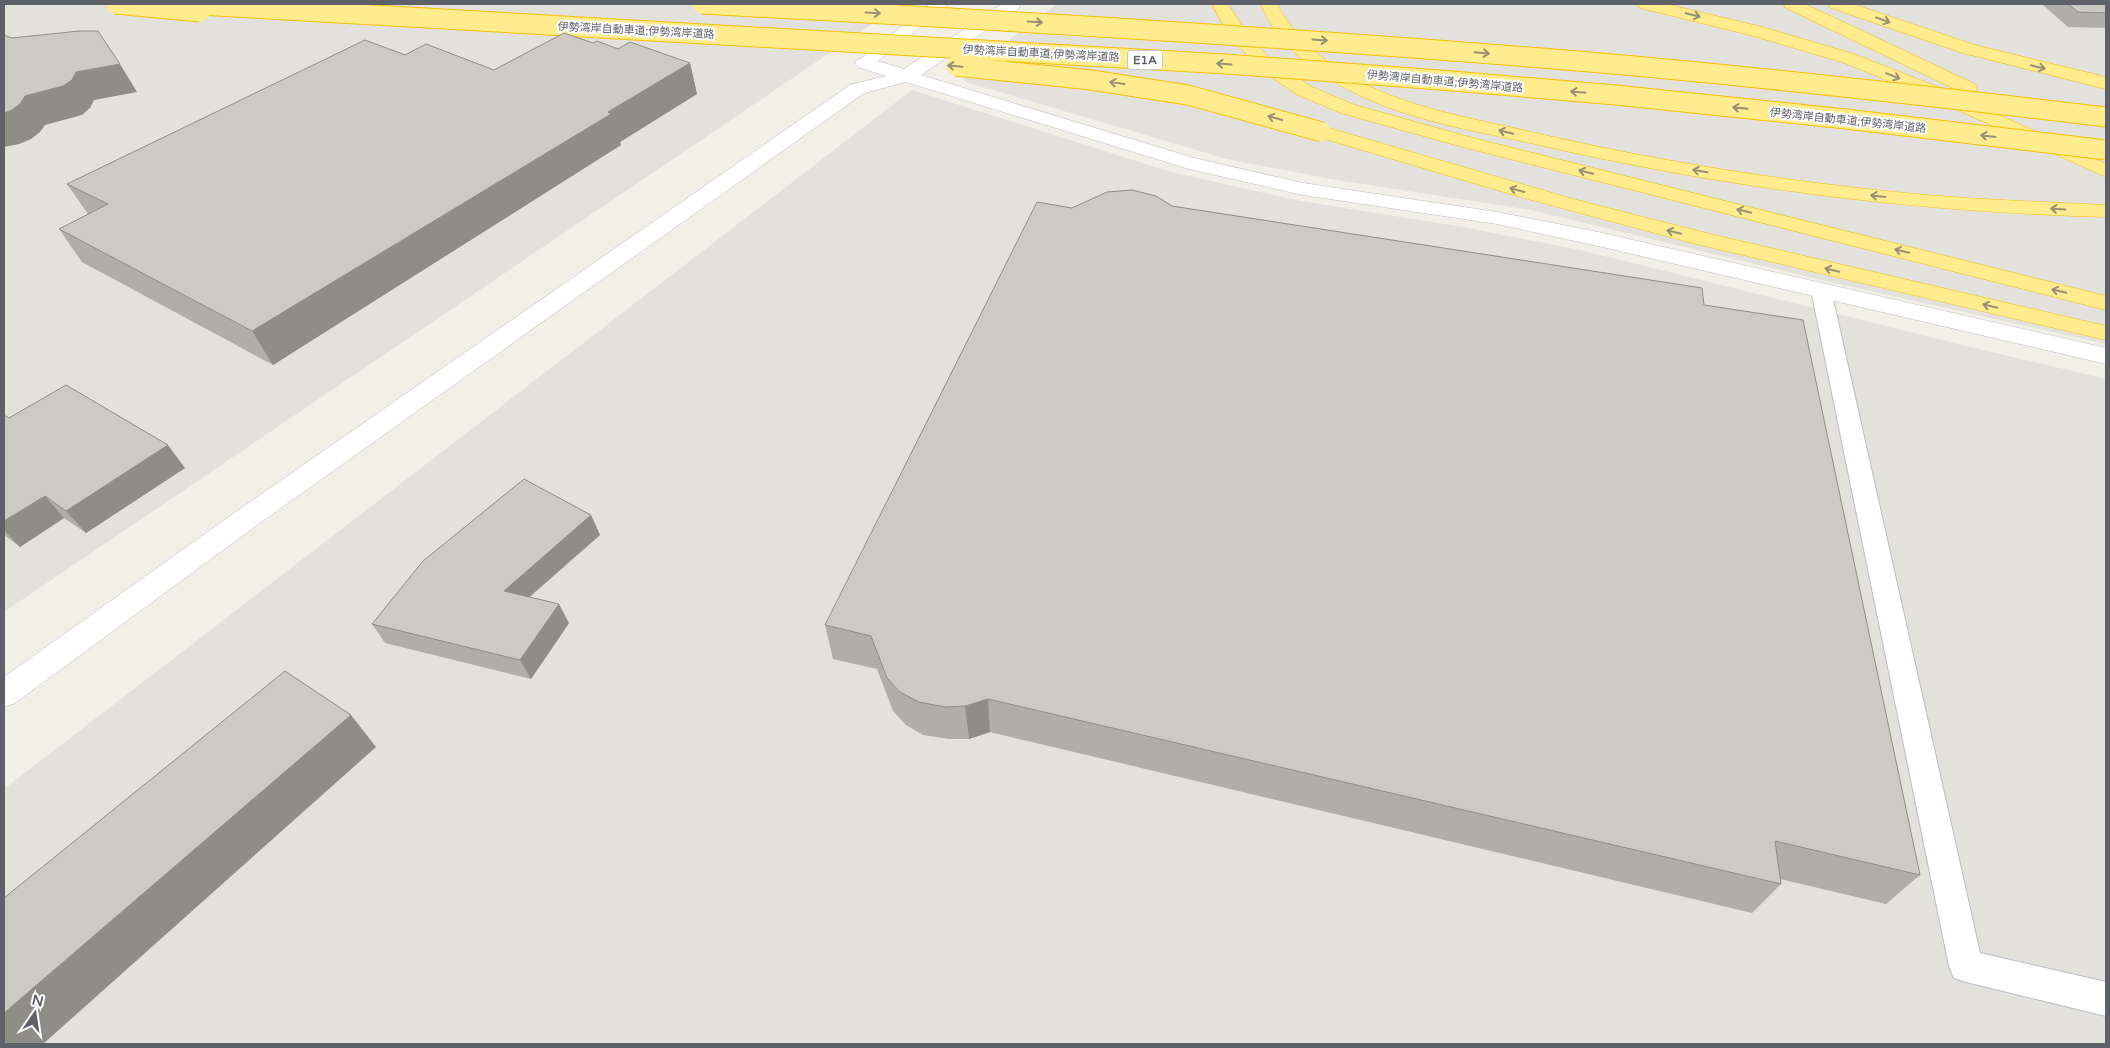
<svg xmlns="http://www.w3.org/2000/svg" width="2110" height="1048" viewBox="0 0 2110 1048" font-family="'Varela Round','Noto Sans JP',sans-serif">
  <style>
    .industrial { fill: #e2e1db }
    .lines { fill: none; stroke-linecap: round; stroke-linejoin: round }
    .lane-casing { stroke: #bbbdc3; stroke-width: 2 }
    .street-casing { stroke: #bbbdc3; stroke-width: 1 }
    .secondary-casing { stroke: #bcbec5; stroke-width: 1 }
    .highway-casing { stroke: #f7be00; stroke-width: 1 }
    .lane { fill: #fff; fill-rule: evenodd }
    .street { fill: #fff; fill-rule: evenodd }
    .secondary { fill: #fff; fill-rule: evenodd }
    .highway { fill: #ffec8f; fill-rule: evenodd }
    .highway-bridge-casing { stroke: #f7be00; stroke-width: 21; stroke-linecap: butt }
    .highway-bridge { stroke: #ffec8f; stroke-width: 19 }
    .wall { fill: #afaea8 }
    .shaded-wall { fill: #8f8d88 }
    .building { fill: #cccac3; stroke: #8f8d88 }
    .oneway { stroke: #969276 }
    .labels { text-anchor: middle; stroke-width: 4; stroke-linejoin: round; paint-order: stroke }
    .far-street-label { font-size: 11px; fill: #5e6168; stroke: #fff }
    .shield { fill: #fff; stroke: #8e9095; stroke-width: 1 }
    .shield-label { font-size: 12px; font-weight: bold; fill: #5e6168 }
  </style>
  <rect width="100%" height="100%" fill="#f1efe6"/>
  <!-- industrial -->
  <g class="industrial">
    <polygon points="4,4 902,4 4,612"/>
    <polygon points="1057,4 2106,4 2106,344 1813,278 1531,210 1331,179 1227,159 966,82 962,75"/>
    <polygon points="912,90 1171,172 1295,200 1463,227 1580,250 1970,347 2106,379 2106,1044 4,1044 4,789"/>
  </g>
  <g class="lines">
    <!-- lane casing -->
    <g class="lane-casing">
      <polygon id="lane" points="1821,284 1828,285 1831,290 1980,953 2106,982 2106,1016 1966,982 1954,978 1949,966 1811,290 1814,285"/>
    </g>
    <!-- street casing -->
    <g class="street-casing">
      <polygon id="street" points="930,4 949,4 878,61 904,69 1002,4 1021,4 1019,8 921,75 1194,158 1303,183 1497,212 1598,232 2106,348 2106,364 1598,246 1497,224 1303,195 1189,169 906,82 857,95 850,93 848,89 850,85 886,76 858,67 855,63 858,59 862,58"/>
    </g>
    <!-- secondary casing -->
    <g class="secondary-casing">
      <polygon id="secondary" points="857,83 864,85 866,89 864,93 257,525 15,703 4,707 4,677 237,511 850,85"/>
    </g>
    <!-- highway casing -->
    <g class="highway-casing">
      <g id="highway">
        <polygon points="1212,4 1228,4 1251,40 1273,61 1312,87 1355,105 1473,138 2106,296 2106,310 1459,146 1341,113 1298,95 1260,69 1229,35"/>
        <path d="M1261,4H1277C1296,41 1329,66 1367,85C1420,111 1482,120 1540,134C1667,163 1796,183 1926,195C1986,200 2046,202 2106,205V217C1912,212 1720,187 1530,143C1471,130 1407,120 1353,92C1315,73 1277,45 1261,4Z"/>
        <polygon points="1637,4 1666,4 1762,27 1854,54 1938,87 2106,164 2106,177 1924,95 1842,62 1750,35 1640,8"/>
        <polygon points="1783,4 1805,4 1975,84 1977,88 1975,92 1968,94 1961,92 1786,8"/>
        <polygon points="1828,4 1853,4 1975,45 2106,77 2106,89 1963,53 1831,8"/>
        <polygon points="1322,126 1573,199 1710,234 2106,326 2106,340 1696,244 1517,196 1315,136 1312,132 1315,128"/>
      </g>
    </g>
    <!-- lane -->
    <use href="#lane" class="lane"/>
    <!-- street -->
    <use href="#street" class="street"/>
    <!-- secondary -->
    <use href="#secondary" class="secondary"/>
    <!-- highway -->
    <use href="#highway" class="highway"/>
    <!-- highway-bridge casing -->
    <g class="highway-bridge-casing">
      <g id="highway-bridge">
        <polyline points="115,4 200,12"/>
        <polyline points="182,4 1226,64 1440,80 1616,95 1846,119 2106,150"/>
        <path d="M702,4C994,20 1286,37 1578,61C1754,76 1930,96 2106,117"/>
        <polyline points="956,66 1091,80 1188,95 1322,132"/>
      </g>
    </g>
    <!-- highway-bridge -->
    <use href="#highway-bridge" class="highway-bridge"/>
  </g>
  <!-- wall -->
  <g class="wall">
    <polygon points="2042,4 2106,4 2106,28 2068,27"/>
    <polygon points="618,49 690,63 697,94 620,142 621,145 273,365 82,262 59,229 88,214 67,184 405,55 494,70"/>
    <polygon points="1172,206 1704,305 1920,875 1886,904 1780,879 1781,884 1752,913 990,732 969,739 949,739 923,735 906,725 893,711 877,669 833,659 825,625 1072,208"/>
    <polygon points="4,415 9,418 185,468 86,533 64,518 20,547 4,535"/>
    <polygon points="591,515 600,535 530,597 569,623 531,679 385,643 372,624"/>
  </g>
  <!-- shaded-wall -->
  <g class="shaded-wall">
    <polygon points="690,63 697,94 620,142 621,145 273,365 252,331 608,112"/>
    <polygon points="120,64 137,92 94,100 90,108 82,115 45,125 40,132 31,139 19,144 4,147 4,113 25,96 76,72"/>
    <polygon points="168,445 185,468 86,533 66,511"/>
    <polygon points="45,496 64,518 20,547 4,530 4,521"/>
    <polygon points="591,515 600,535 514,610 504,591"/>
    <polygon points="559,604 569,623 531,679 520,660"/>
    <polygon points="988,699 990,732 969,739 965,706"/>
    <polygon points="351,715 376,747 43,1044 4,1044 4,1013"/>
  </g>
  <!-- building -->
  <g class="building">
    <polygon points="2068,4 2106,4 2106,13 2078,12"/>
    <polygon points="79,31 98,31 120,64 76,72 72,80 63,86 25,96 20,104 12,110 4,113 4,35 12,38"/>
    <polygon points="564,33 593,43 597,41 618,49 630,42 690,63 608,112 611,114 252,331 59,229 108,204 67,184 365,40 405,55 426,44 494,70"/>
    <polygon points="1132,190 1156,196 1172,206 1702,288 1704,305 1803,320 1920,875 1775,841 1781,884 988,699 965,706 945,707 919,702 900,692 887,678 871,636 825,625 1037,202 1072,208 1107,192"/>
    <polygon points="66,385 168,445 66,511 45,496 4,521 4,415 9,418"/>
    <polygon points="524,479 591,515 504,591 559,604 520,660 372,624 423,561"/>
    <polygon points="285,671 351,715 4,1013 4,898"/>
  </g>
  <!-- one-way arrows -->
  <defs><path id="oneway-shaft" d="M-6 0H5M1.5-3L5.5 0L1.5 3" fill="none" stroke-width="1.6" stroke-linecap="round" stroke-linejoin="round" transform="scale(1.25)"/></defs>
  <g class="oneway">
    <use href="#oneway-shaft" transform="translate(873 13) rotate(3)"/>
    <use href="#oneway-shaft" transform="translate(1693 15) rotate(14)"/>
    <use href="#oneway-shaft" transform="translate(1883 20) rotate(20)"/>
    <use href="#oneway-shaft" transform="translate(1035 22) rotate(3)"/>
    <use href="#oneway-shaft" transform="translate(1320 40) rotate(4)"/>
    <use href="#oneway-shaft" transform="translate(1482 53) rotate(5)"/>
    <use href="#oneway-shaft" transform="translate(1224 64) rotate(-176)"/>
    <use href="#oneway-shaft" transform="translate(955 66) rotate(-175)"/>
    <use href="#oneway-shaft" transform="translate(2038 67) rotate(13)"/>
    <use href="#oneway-shaft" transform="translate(1893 76) rotate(22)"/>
    <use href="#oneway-shaft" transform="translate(1117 83) rotate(-172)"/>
    <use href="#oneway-shaft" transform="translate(1578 92) rotate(-175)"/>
    <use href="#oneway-shaft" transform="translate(1740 108) rotate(-174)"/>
    <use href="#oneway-shaft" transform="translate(1275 118) rotate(-164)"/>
    <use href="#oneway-shaft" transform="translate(1506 132) rotate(-167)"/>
    <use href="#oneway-shaft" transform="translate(1988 136) rotate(-173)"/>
    <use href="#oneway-shaft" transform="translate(1700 171) rotate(-171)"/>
    <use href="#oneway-shaft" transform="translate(1586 172) rotate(-166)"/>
    <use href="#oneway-shaft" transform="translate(1517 190) rotate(-165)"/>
    <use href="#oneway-shaft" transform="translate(1878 196) rotate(-173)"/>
    <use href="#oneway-shaft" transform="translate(2058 209) rotate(-177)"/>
    <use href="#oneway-shaft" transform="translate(1744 211) rotate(-166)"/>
    <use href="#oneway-shaft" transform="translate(1674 232) rotate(-166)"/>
    <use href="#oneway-shaft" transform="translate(1902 251) rotate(-166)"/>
    <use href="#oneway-shaft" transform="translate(1832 270) rotate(-166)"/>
    <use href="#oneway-shaft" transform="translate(2059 291) rotate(-166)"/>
    <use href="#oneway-shaft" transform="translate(1990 306) rotate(-167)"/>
  </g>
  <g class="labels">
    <!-- far-street labels -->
    <g class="far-street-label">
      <text transform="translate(636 30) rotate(3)" y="4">伊勢湾岸自動車道;伊勢湾岸道路</text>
      <text transform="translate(1041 53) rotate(3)" y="4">伊勢湾岸自動車道;伊勢湾岸道路</text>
      <text transform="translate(1445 81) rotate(5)" y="4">伊勢湾岸自動車道;伊勢湾岸道路</text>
      <text transform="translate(1848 120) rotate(6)" y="4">伊勢湾岸自動車道;伊勢湾岸道路</text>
    </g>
    <!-- shield labels -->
    <rect class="shield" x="1127.5" y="50.5" width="35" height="19" rx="4"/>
    <g class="shield-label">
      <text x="1145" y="64">E1A</text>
    </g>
  </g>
  <!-- border -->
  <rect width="2110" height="1048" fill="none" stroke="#5e6168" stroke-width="10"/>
  <!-- north arrow -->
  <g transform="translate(35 1013) rotate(13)" stroke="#ffffff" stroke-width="4" paint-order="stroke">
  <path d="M0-4L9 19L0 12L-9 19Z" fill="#5e6168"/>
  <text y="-8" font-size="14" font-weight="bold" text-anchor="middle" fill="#5e6168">N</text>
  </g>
</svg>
